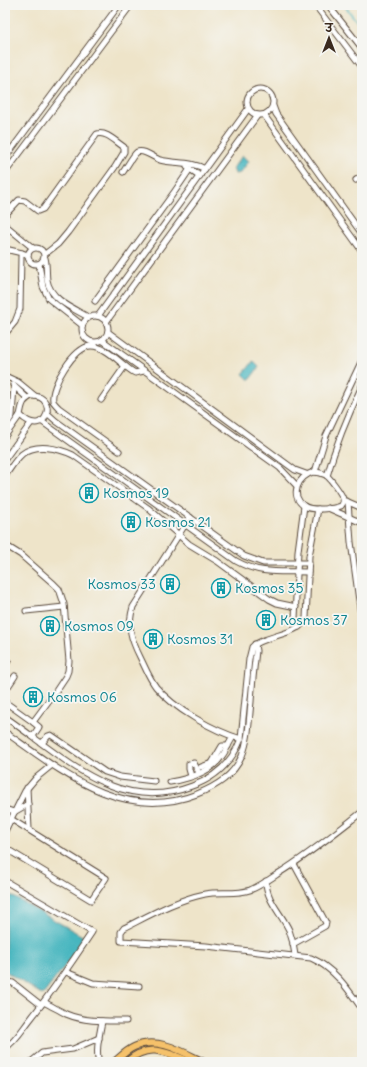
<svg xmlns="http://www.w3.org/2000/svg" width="367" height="1067" viewBox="0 0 367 1067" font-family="Delius,'Playpen Sans Deva',sans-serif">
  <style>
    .water { fill: #47b6bf; stroke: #41706e }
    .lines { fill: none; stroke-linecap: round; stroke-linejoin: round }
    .stream { stroke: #47b6bf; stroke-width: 1.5 }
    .minor-casing { stroke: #564638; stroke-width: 7 }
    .major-casing { stroke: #564638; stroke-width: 8 }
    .minor { stroke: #fff; stroke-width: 5 }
    .major { stroke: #f5c16b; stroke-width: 6 }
    .labels { text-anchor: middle; stroke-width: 3.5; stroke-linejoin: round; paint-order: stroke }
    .culture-label { font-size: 14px; fill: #0d838f; stroke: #f6f6f2; text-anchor: start }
  </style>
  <rect width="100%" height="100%" fill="#f6f6f2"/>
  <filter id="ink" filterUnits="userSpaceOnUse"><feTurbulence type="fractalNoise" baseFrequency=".025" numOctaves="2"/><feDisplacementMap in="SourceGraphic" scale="8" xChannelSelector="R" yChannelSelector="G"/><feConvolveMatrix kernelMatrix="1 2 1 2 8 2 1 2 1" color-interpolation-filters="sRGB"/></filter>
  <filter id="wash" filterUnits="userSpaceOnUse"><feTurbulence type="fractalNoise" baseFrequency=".012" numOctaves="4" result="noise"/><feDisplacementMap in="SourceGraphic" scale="16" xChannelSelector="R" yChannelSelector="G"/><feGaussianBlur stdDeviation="0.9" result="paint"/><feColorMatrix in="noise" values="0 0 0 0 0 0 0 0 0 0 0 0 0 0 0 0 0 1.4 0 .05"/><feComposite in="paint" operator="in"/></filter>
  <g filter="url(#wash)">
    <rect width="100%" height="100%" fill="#eee4c9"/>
    <!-- water -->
    <g class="water">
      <polygon points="242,156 249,161 240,173 235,174 233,168"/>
      <polygon points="253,362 254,362 259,367 250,379 248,379 243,374"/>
      <polygon points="5,892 86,938 43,995 5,971"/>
    </g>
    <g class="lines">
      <!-- stream -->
      <polyline class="stream" points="344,5 362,28"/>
    </g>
  </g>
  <g filter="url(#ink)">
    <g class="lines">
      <!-- minor casing -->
      <g class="minor-casing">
        <g id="minor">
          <polyline points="315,5 362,67"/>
          <polyline points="328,5 362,48"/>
          <circle cx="260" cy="102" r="13"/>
          <polyline points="273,106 276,114 362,234"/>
          <polyline points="264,115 362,251"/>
          <polyline points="5,158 119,5"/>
          <polyline points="187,167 200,176"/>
          <path d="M123,172C126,168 133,155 137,152C144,149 154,158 160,160C175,164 191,161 205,169"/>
          <polyline points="5,173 131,5"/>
          <polyline points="356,180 362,176"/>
          <path d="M5,215L19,200L25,201L38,211L43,209L97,134C106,131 116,142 124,147V152L115,167L68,232L58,244L45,254"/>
          <polyline points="5,225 33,248"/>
          <circle cx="36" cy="256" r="8"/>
          <polyline points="5,249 22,253"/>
          <path d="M45,258C47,265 46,272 47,280C50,299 72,308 88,317"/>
          <polyline points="39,264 43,287 49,299 82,325"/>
          <polyline points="95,301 175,191 190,169"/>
          <circle cx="95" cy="329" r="13"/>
          <polyline points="98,316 248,109"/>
          <polyline points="106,322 257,116"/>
          <polyline points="108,332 295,470 306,474"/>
          <polyline points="5,334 15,322 20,309 21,256 22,253 28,255"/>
          <polyline points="102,340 280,468 297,486"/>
          <polyline points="5,376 18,382 35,396"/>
          <polyline points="13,385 27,398"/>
          <path d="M32,396C59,395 47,441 20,415C22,406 22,400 32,396Z"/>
          <polyline points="101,400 125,366"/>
          <polyline points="47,413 56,421 244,556 263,563 309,563"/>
          <path d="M41,421L236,561C261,575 281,571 308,572"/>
          <polyline points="5,427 12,416 14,386"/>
          <polyline points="5,436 20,415"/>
          <path d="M119,451L59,408C57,406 54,403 53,401C50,386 75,346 91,346C107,346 122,366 135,373L144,371"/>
          <polyline points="5,459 31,423"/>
          <path d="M313,472C318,472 322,473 326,475C330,478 342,494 343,499C344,503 343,503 341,506C333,509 312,511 304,506C289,495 298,477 313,472Z"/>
          <polyline points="315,472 326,436 362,360"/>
          <path d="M5,476C10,469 15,460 22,454C36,443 58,448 73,455L148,508L189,544L217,561L269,599L277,603L296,607"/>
          <path d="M327,476C336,444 348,415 362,386"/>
          <polyline points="346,501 362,508"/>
          <polyline points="348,502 351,542 362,623"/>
          <polyline points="328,508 362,523"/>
          <path d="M190,517L133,607C127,627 131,639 140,657C145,667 149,678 156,687C174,709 214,731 241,739"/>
          <polyline points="5,545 21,555 54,584 59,589 64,604 69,661 68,671 66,676 56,691 33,722 5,702"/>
          <polyline points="26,611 64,607"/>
          <polyline points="299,627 296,622 295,619 298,551 304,506"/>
          <polyline points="5,665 8,661"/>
          <polyline points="5,691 15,676"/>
          <path d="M5,717C63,756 117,815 192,786C215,778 232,762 241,739L249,659L252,647C264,635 300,635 306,618L309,556L318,509"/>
          <polyline points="33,722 39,727 33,736"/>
          <path d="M5,732C62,772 123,823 197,794C217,786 233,776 242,756C249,739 249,720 251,702C252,685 254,668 256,651L255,644"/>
          <polyline points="42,743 48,736 51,735 105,772 120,777 154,781"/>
          <polyline points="201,767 212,763 222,746 228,746"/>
          <polyline points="191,776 189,769 189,764 194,763 199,773"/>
          <path d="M170,782C188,779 211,772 222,756C226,751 229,743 233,737"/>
          <polyline points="27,788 29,829"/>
          <polyline points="5,809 14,812 28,804"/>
          <path d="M362,812C335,833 308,855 279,873C270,879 260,886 250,890C236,895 219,891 205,894C176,900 150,915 124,928L121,932V941L206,946L311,958C334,968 348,989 362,1009"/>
          <polyline points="5,831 25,791 36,778 52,765"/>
          <polyline points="5,848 91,900 106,878 11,819"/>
          <path d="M5,881L92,932C72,962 52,992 29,1021C22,1030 15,1042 5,1048"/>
          <path d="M266,881C266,900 281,913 289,930C292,938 294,946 295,955"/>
          <polyline points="293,944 325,926 326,923 294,864"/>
          <polyline points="66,972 93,983 139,986"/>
          <polyline points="5,981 13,983 41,1005"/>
          <path d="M44,1002C51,1006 59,1010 66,1014C85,1022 106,1021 126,1021"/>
          <polyline points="31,1062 42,1053 73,1049 99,1038"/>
          <path d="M99,1062C95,1050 100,1034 102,1021"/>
        </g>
      </g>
      <!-- major casing -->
      <g class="major-casing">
        <g id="major">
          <path d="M114,1062C120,1057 127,1050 134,1047C158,1036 183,1052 204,1062"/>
          <path d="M126,1062C149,1042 166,1052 191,1062"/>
        </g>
      </g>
      <!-- minor -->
      <use href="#minor" class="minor"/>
      <!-- major -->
      <use href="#major" class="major"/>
    </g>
  </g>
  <!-- icons -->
  <defs>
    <g id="building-ring" transform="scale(1)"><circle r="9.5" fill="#f6f6f2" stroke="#0f9aa8" stroke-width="1.5"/><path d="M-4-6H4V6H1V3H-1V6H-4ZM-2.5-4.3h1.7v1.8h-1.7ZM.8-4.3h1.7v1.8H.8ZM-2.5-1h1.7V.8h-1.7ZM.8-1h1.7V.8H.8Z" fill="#0f9aa8"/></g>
  </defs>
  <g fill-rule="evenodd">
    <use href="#building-ring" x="89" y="493"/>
    <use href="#building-ring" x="131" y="522"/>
    <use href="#building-ring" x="170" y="584"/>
    <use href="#building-ring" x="221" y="588"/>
    <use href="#building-ring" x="266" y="620"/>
    <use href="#building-ring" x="50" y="626"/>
    <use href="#building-ring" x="153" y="639"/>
    <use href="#building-ring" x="33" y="697"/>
  </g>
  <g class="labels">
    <!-- culture labels -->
    <g class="culture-label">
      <text x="103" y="498">Kosmos 19</text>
      <text x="145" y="527">Kosmos 21</text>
      <text x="156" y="589" text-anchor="end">Kosmos 33</text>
      <text x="235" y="593">Kosmos 35</text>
      <text x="280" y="625">Kosmos 37</text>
      <text x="64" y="631">Kosmos 09</text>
      <text x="167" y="644">Kosmos 31</text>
      <text x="47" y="702">Kosmos 06</text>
    </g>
  </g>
  <!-- margin -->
  <rect width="367" height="1067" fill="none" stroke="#f6f6f2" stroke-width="20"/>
  <!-- north arrow -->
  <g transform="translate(329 38)" stroke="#f6f6f2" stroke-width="3" paint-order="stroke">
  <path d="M0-3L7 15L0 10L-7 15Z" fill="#3b2a1e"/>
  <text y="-6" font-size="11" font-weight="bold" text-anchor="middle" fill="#3b2a1e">उ</text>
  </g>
</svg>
